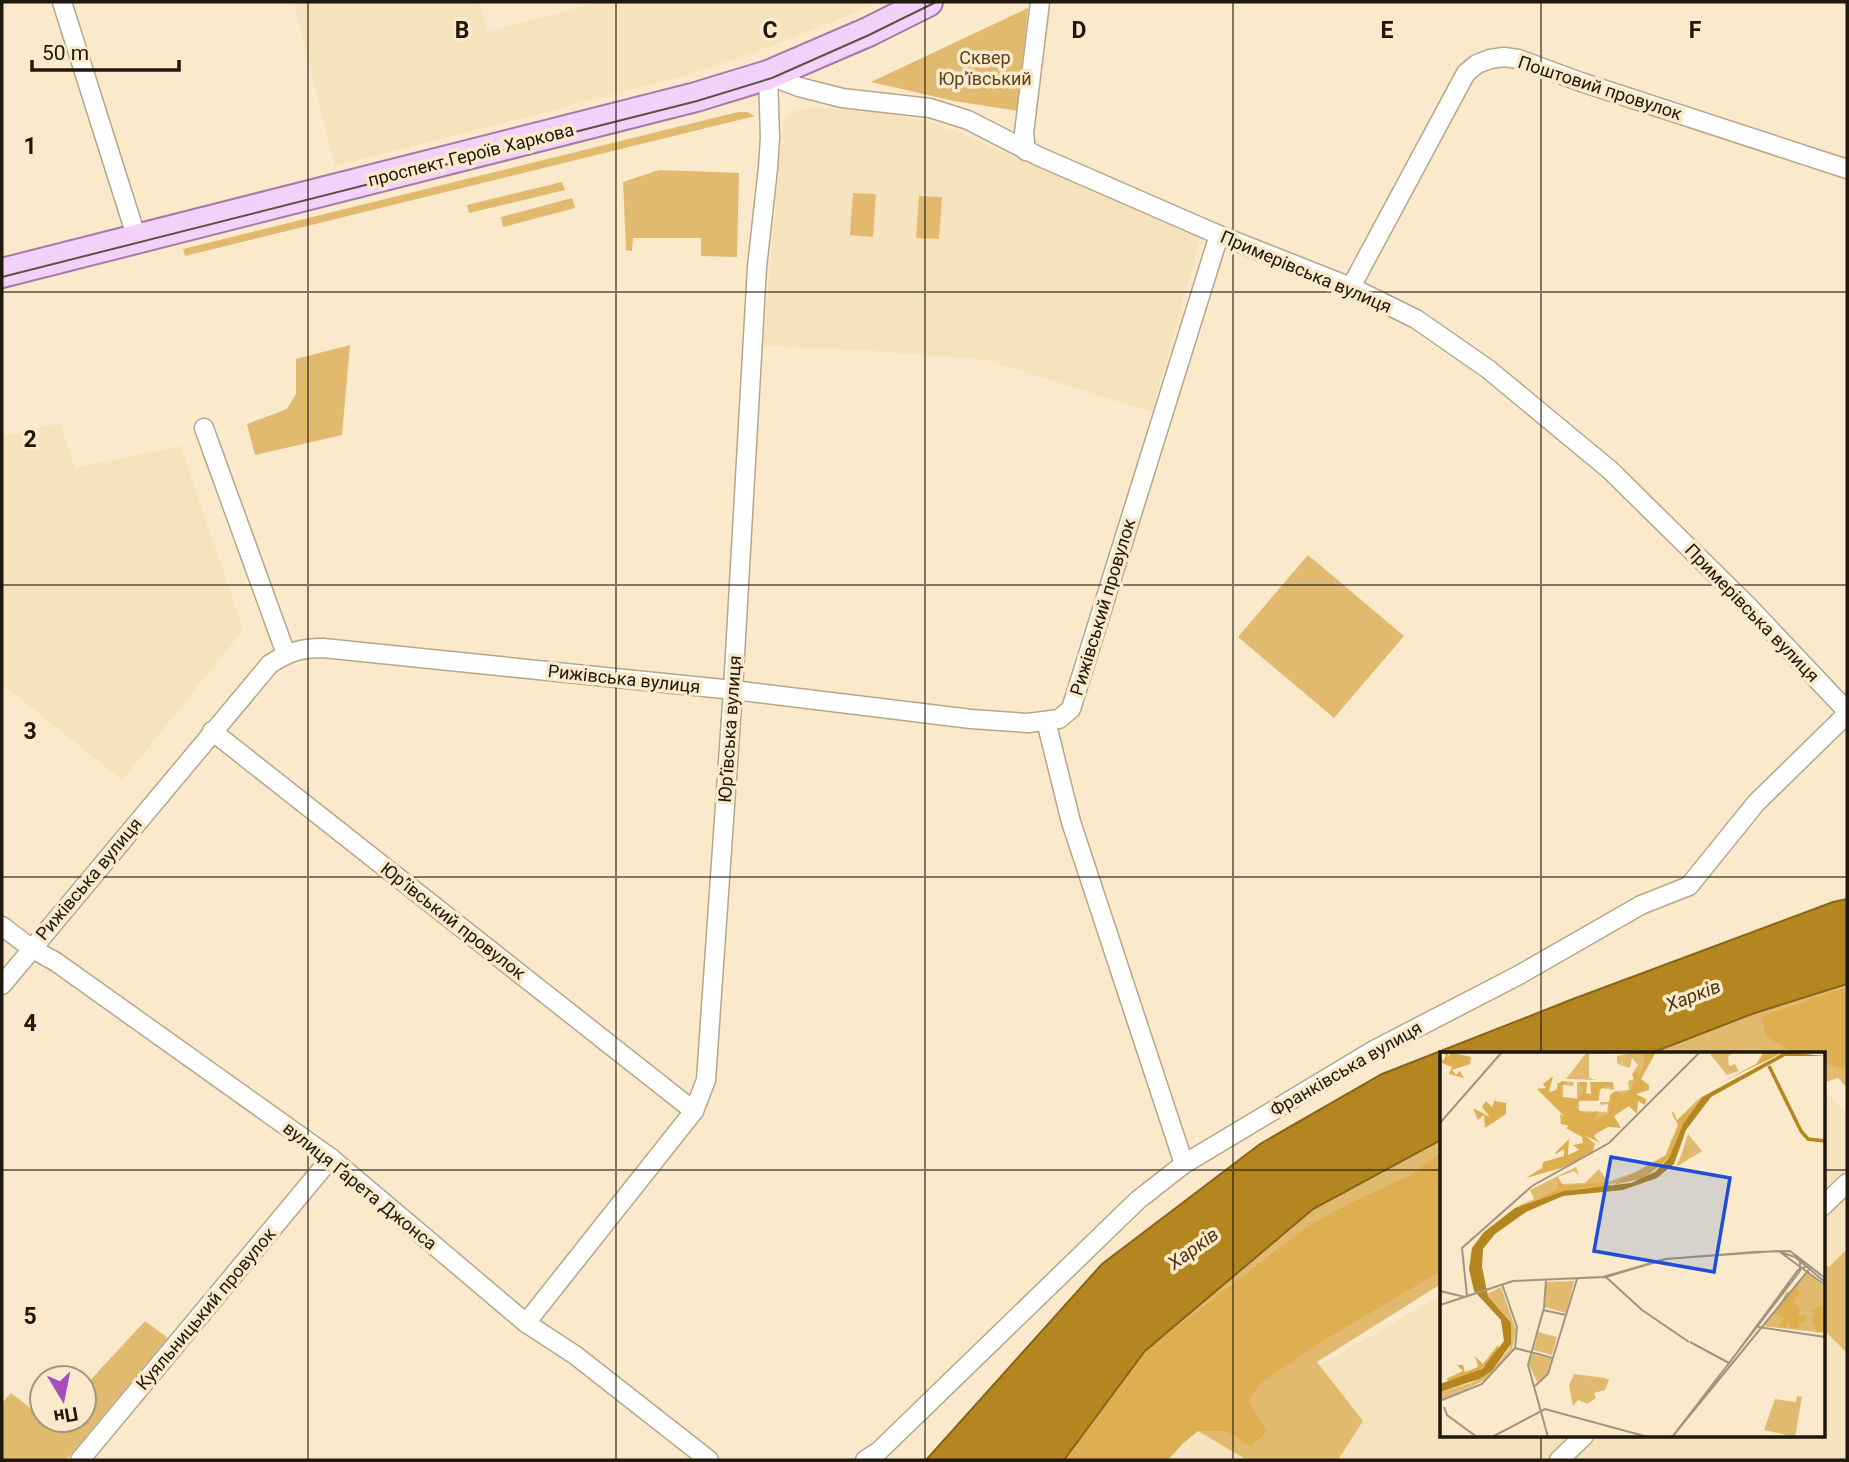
<svg xmlns="http://www.w3.org/2000/svg" width="1849" height="1462" viewBox="0 0 1849 1462" font-family="Roboto,sans-serif">
  <style>
    .built { fill: #f6e2bc }
    .green { fill: #e1ba6f }
    .forest { fill: #ddaf50 }
    .water { fill: #b3861f; stroke: #86651a; stroke-width: 2 }
    .lines { fill: none; stroke-linecap: round; stroke-linejoin: round }
    .street-casing { stroke: #b6a78a; stroke-width: 21 }
    .primary-casing { stroke: #a57ca6; stroke-width: 32 }
    .street { stroke: #fff; stroke-width: 18 }
    .primary { stroke: #f4d1fb; stroke-width: 28 }
    .tram { stroke: #5d5444; stroke-width: 2 }
    .grid { fill: none; stroke: #1e180d; stroke-width: 2; stroke-opacity: 0.55 }
    .labels { text-anchor: middle; stroke-width: 7; stroke-linejoin: round; paint-order: stroke }
    .park-label { font-size: 18px; fill: #58451e; stroke: #fae9cb }
    .street-label { font-size: 18px; fill: #1e180d; stroke: #fae9cb }
    .water-label { font-size: 19px; font-style: italic; fill: #4a370f; stroke: #fae9cb }
    .inset-river { fill: none; stroke: #b3861f; stroke-width: 3.5 }
    .inset-road { fill: none; stroke: #a2957f; stroke-width: 2 }
    .view { fill: #1d4ed8; fill-opacity: 0.15; stroke: #1d4ed8; stroke-width: 3.5 }
    .inset-edge { fill: none; stroke: #1e180d; stroke-width: 3.5 }
    .grid-label { font-size: 23px; text-anchor: middle; font-weight: bold; fill: #1e180d; stroke: #fae9cb; stroke-width: 7; stroke-linejoin: round; paint-order: stroke }
  </style>
  <rect width="100%" height="100%" fill="#fae9cb"/>
  <!-- built -->
  <g class="built">
    <polygon points="294,2 478,2 488,32 598,2 879,2 865,9 750,54 681,77 335,166"/>
    <polygon points="813,108 869,111 928,121 978,141 1200,239 1152,412 987,360 862,350 763,346 783,126 787,118 793,112 798,110"/>
    <polygon points="60,423 75,468 181,446 243,630 122,780 2,684 2,437"/>
    <polygon points="1823,1089 1847,1115 1847,1460 1168,1460 1182,1444 1198,1431 1367,1338 1441,1295 1441,1436 1823,1436"/>
  </g>
  <!-- green -->
  <g class="green">
    <polygon points="1028,8 1018,111 954,101 871,82"/>
    <polygon points="738,112 747,112 755,116 185,256 183,249"/>
    <polygon points="659,170 739,173 737,257 701,256 701,238 633,238 632,251 626,250 623,182"/>
    <polygon points="562,182 565,190 469,213 467,205"/>
    <polygon points="853,193 876,194 873,237 850,235"/>
    <polygon points="919,196 942,197 939,239 916,238"/>
    <polygon points="572,198 575,208 503,227 501,217"/>
    <polygon points="350,345 342,435 255,455 247,424 287,409 296,394 296,359"/>
    <polygon points="1308,555 1404,636 1334,718 1238,637"/>
    <polygon points="1847,984 1847,1088 1838,1078 1823,1083 1823,1054 1649,1054 1752,1014"/>
    <polygon points="1441,1140 1441,1284 1317,1362 1363,1421 1338,1460 1247,1460 1198,1431 1182,1444 1168,1460 1064,1460 1145,1351 1313,1208"/>
    <polygon points="1847,1249 1847,1353 1823,1329 1823,1261 1829,1267"/>
    <polygon points="145,1321 168,1338 66,1460 2,1460 2,1403 11,1393 42,1417 42,1420 45,1420 49,1423 53,1420 84,1420 84,1387"/>
  </g>
  <!-- forest -->
  <g class="forest">
    <path d="M1847,987V1070L1823,1063V1054C1794,1054 1788,1052 1765,1035L1762,1016Z"/>
    <polygon points="1441,1153 1441,1271 1326,1339 1262,1382 1248,1401 1267,1431 1251,1447 1227,1431 1198,1431 1182,1444 1168,1460 1066,1460 1149,1348 1307,1227 1346,1205 1409,1176"/>
  </g>
  <!-- water -->
  <polygon class="water" points="1847,899 1847,984 1752,1014 1649,1054 1441,1054 1441,1140 1313,1209 1145,1351 1064,1460 926,1460 1102,1264 1260,1144 1382,1074 1573,999 1833,902"/>
  <g class="lines">
    <!-- street casing -->
    <g class="street-casing">
      <g id="street">
        <polyline points="62,2 137,239"/>
        <polyline points="1026,151 1024,133 1040,2"/>
        <polyline points="1351,287 1466,73 1477,64 1490,59 1504,57 1518,59 1581,82 1847,169"/>
        <polyline points="204,428 286,654"/>
        <polyline points="1046,721 1071,822 1184,1164"/>
        <polyline points="212,731 694,1111"/>
        <polyline points="2,926 31,948 56,962 331,1158 526,1323 575,1355 709,1460"/>
        <path d="M2,985L270,664C289,652 300,648 323,648L733,690L971,719L1028,723L1059,719L1071,709L1219,235"/>
        <polyline points="1823,1206 1847,1183"/>
        <polyline points="526,1323 694,1111 706,1080 733,690 757,267 768,168 770,138 768,75 799,87 842,98 930,108 968,120 1038,156 1219,235 1351,287 1416,319 1488,369 1610,470 1747,605 1847,711"/>
        <polyline points="80,1460 331,1158"/>
        <polyline points="865,1460 879,1451 1138,1200 1184,1164 1374,1050 1519,975 1641,905 1689,886 1756,803 1847,714"/>
        <polyline points="1559,1460 1584,1436"/>
      </g>
    </g>
    <!-- primary casing -->
    <g class="primary-casing">
      <polyline id="primary" points="2,273 696,97 768,75 868,32 928,2"/>
    </g>
    <!-- street -->
    <use href="#street" class="street"/>
    <!-- primary -->
    <use href="#primary" class="primary"/>
    <!-- tram -->
    <polyline class="tram" points="2,277 697,101 772,78 869,35 936,2"/>
  </g>
  <!-- grid -->
  <path class="grid" d="M308,2V1460M616,2V1460M925,2V1460M1233,2V1460M1541,2V1054M2,292H1847M2,585H1847M2,877H1847M2,1170H1441M1823,1170H1847M1541,1436V1460"/>
  <g class="labels">
    <!-- park labels -->
    <g class="park-label">
      <text x="985" y="64">Сквер<tspan x="985" dy="21">Юр'ївський</tspan></text>
    </g>
    <!-- street labels -->
    <g class="street-label">
      <text transform="translate(1600 88) rotate(18)" y="6">Поштовий провулок</text>
      <text transform="translate(471 155) rotate(-14)" y="6">проспект Героїв Харкова</text>
      <text transform="translate(1306 272) rotate(23)" y="6">Примерівська вулиця</text>
      <text transform="translate(1103 607) rotate(-73)" y="6">Рижівський провулок</text>
      <text transform="translate(1752 613) rotate(46)" y="6">Примерівська вулиця</text>
      <text transform="translate(624 679) rotate(6)" y="6">Рижівська вулиця</text>
      <text transform="translate(730 729) rotate(-86)" y="6">Юр’ївська вулиця</text>
      <text transform="translate(89 879) rotate(-50)" y="6">Рижівська вулиця</text>
      <text transform="translate(453 921) rotate(38)" y="6">Юр’ївський провулок</text>
      <text transform="translate(1346 1069) rotate(-30)" y="6">Франківська вулиця</text>
      <text transform="translate(360 1186) rotate(39)" y="6">вулиця Ґарета Джонса</text>
      <text transform="translate(206 1309) rotate(-50)" y="6">Куяльницький провулок</text>
    </g>
    <!-- water labels -->
    <g class="water-label">
      <text transform="translate(1693 995) rotate(-21)" y="7">Харків</text>
      <text transform="translate(1193 1248) rotate(-36)" y="7">Харків</text>
    </g>
  </g>
  <!-- overview -->
  <g transform="translate(1440 1052)">
    <rect width="385" height="385" fill="#fae9cb"/>
    <path d="M147,0H210L193,40L155,71L110,44L123,29L134,30L133,34L123,33V45L137,47V30H147L146,41L151,42L150,30H173L174,38L161,36L158,49H139V59L167,60L168,52L161,53L160,50H170L173,40L189,38L188,29L194,27L192,22L198,13L192,6L190,16L183,14V7L182,14L177,11V4L191,1L149,2V26L157,28L126,27ZM279,0H293L288,5L289,14L295,12L299,19L287,23L270,2ZM248,82L262,99L236,115L242,101ZM233,83L229,106L203,127L124,139L83,155H80L78,154L94,147L90,138L136,115L139,123L134,119L118,125L122,132L145,131L159,117L168,130L204,117L207,109L213,114L226,103ZM366,220L385,235V281L323,274ZM134,229L126,261L105,255L106,230ZM61,235L76,278L72,297L47,327L5,347L0,346V340L31,331L52,319L70,296L71,271L47,242ZM98,280L117,285L112,303L94,298ZM92,302L112,307L106,324L97,330L89,312ZM134,322L165,326L169,328L165,338L154,341L156,346L147,352L138,348L133,354L129,333ZM357,344L362,345L355,385L324,378L335,347L356,350Z" fill="#e1ba6f"/>
    <path d="M0,0H8L9,6L10,0L31,5L30,12L12,18L16,23L20,19L24,26L9,22L12,15L2,11L0,4L3,9L6,3ZM202,0H216L201,27L209,33V38L196,42L206,47L205,53L198,49L197,62L189,54L174,64L181,76L168,75L157,81L154,84L159,90L146,84L155,92L152,101L128,114L86,126L102,116L103,110L124,104V97L116,102L115,101L129,87L128,103L139,98L133,93L143,91L142,85L126,76L129,74L121,72L120,62L125,65L97,37L106,36L103,32L113,24L109,40L118,38L117,32L122,29L127,31L120,34L122,45L137,47L144,39L139,30H147L146,42H151V30H171L173,32V37L169,33L158,38L159,48H138L136,57L148,62L158,59L155,68L168,61L170,43L176,39L183,44L190,38L195,29L192,22L198,19V27L205,10ZM324,0L340,2L280,31L316,12ZM56,44L55,49L66,51V62L45,76L44,63L38,68L33,56L50,65L42,55L46,49L52,55ZM262,44L243,72L229,106L203,126L173,133L226,103L238,73L232,61L233,59L237,50L233,59L237,68ZM117,126L124,134L166,130L171,134L135,137L95,148L119,136ZM358,235L359,242L353,249L360,258L358,263H366L365,270L358,272L360,277L351,276L348,269L346,275L337,274L344,267L335,261L346,241ZM385,252V278L377,281L372,267L376,262L370,259ZM58,293L59,299L39,319L24,325L9,329L6,327L23,319L17,313H23L25,320L38,315L35,304L43,312Z" fill="#ddaf50"/>
    <path d="M345,0L385,4H345L271,45L246,78L234,112L217,126L183,138L123,144L86,160L55,182L43,197L42,215L48,244L71,271V292L52,319L39,327L0,340V332L42,317L64,289L61,268L34,239L29,217L32,196L44,180L75,156L124,139L191,131L215,120L229,106L243,72L262,45Z" fill="#b3861f"/>
    <path class="inset-river" d="M329,14L361,79L368,87L385,89"/>
    <path class="inset-road" d="M0,71L62,0M340,200L385,233M166,225L202,258L249,290M106,228L104,256L88,313L108,385M0,239L25,245L73,229L163,225L225,207L337,199L355,205L385,230M27,244L22,196L92,134L169,91L260,0M0,253L73,229L166,225L226,207L315,200L350,199L385,226M103,258L126,263M318,275L385,285M250,290L289,311M75,296L113,306M287,314L358,218L369,213M95,334L108,322L137,227M2,348L42,332L75,296L77,275L62,232M4,355L7,363L37,385M52,385L105,357L208,385M232,385L371,215M232,385L360,219V208"/>
    <path class="view" d="M171,105L290,126L274,220L154,199Z"/>
    <rect width="385" height="385" class="inset-edge"/>
  </g>
  <g class="grid-label">
    <text x="462" y="38">B</text>
    <text x="770" y="38">C</text>
    <text x="1079" y="38">D</text>
    <text x="1387" y="38">E</text>
    <text x="1695" y="38">F</text>
    <text x="30" y="154">1</text>
    <text x="30" y="447">2</text>
    <text x="30" y="739">3</text>
    <text x="30" y="1031">4</text>
    <text x="30" y="1324">5</text>
  </g>
  <!-- border -->
  <rect width="1849" height="1462" fill="none" stroke="#1e180d" stroke-width="7"/>
  <!-- north arrow -->
  <g transform="translate(63 1399) rotate(170)"><circle r="33" fill="#fae9cb" stroke="#a2957f" stroke-width="2"/>
  <path d="M0-5L12 26L0 18L-12 26Z" fill="#a74db8"/>
  <text y="-10" font-size="19" font-weight="bold" text-anchor="middle" fill="#1e180d">Пн</text>
  </g>
  <!-- scale -->
  <path d="M32 60v10h147v-10" fill="none" stroke="#1e180d" stroke-width="3.5"/>
  <text x="42" y="60" font-size="21" fill="#1e180d" stroke="#fae9cb" stroke-width="5" paint-order="stroke">50 m</text>
</svg>
